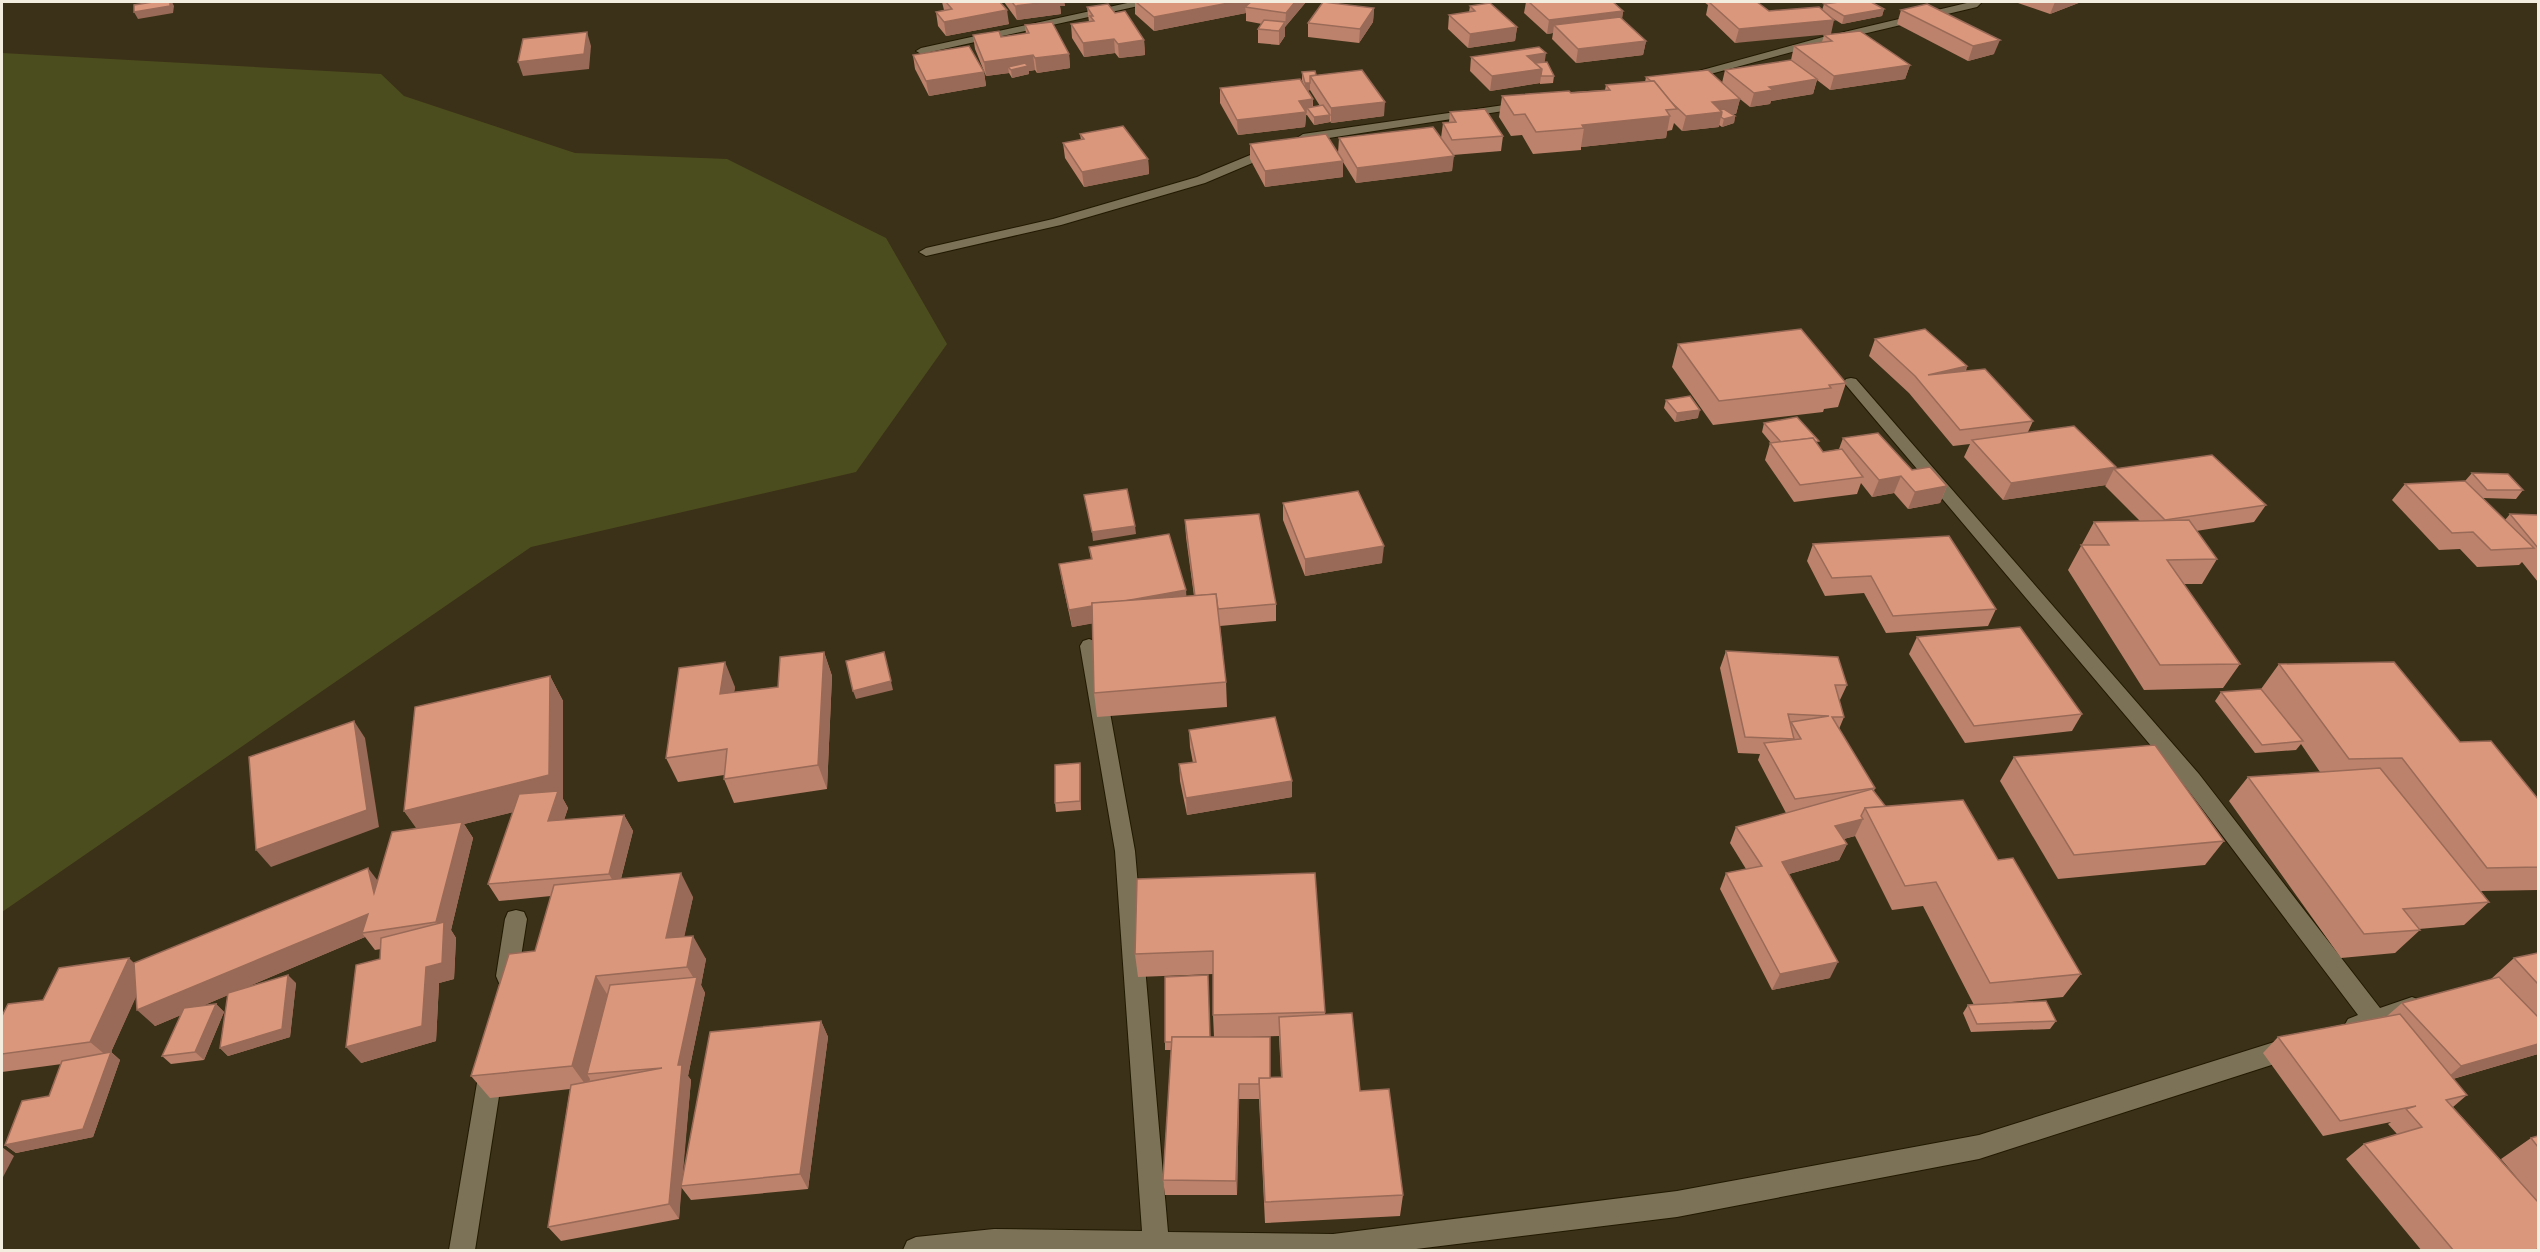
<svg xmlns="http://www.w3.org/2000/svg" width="2540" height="1252" viewBox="0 0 2540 1252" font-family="Manrope,sans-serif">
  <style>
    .green { fill: #4c4d1e }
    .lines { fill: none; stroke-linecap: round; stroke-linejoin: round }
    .street-casing { stroke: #221902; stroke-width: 2 }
    .street { fill: #7c7257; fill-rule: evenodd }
    .wall { fill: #bc826b; fill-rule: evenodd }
    .shaded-wall { fill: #996a57 }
    .building { fill: #db977c; stroke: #996a57; stroke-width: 1.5 }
  </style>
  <rect width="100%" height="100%" fill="#3b3118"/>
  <!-- green -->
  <polygon class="green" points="2,53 381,74 404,96 575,153 727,159 886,238 947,344 856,472 531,547 2,912"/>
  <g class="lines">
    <!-- street casing -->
    <g class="street-casing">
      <g id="street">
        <polygon points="1132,2 1148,2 1143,5 921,54 916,51 921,48"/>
        <polygon points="1971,2 1982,2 1977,7 1829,42 1692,79 1684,79 1682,77 1684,75 1823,37"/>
        <polygon points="1525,102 1529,103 1529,107 1303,142 1297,138 1303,134"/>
        <polygon points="1272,146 1278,150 1276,153 1205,183 1061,225 926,256 919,252 926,248 1053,219 1197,177"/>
        <polygon points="1851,378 1856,379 2199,774 2380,1008 2412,997 2420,1000 2423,1007 2420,1014 2356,1036 2348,1033 2344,1026 2348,1019 2358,1015 2185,786 1846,385 1844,382 1846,379"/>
        <polygon points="1089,639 1095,641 1098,646 1135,851 1168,1232 1333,1234 1677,1191 1979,1135 2287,1038 2295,1041 2299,1049 2295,1057 2287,1060 1979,1159 1677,1217 1408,1250 903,1250 907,1241 916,1237 994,1229 1142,1231 1115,851 1080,646 1083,641"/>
        <polygon points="516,910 524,912 527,919 518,976 515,983 507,986 499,983 496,976 505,919 508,912"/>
        <polygon points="491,1060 499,1063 503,1071 475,1250 449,1250 479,1071 483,1063"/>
      </g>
    </g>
    <!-- street -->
    <use href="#street" class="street"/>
  </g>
  <!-- wall -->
  <g class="wall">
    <polygon points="942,2 1000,2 1009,24 946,36 938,26 936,12 944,10"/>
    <polygon points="1004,2 1064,2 1065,6 1060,6 1061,14 1017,20"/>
    <polygon points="1135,2 1306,2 1285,27 1285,36 1279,45 1258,43 1258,29 1262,24 1246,21 1246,13 1154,31 1135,14"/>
    <polygon points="1526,2 1595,2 1623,11 1622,19 1646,41 1643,55 1576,63 1552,39 1553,33 1547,34 1524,13"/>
    <polygon points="1704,2 1757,2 1769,11 1822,10 1824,4 1833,3 1831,2 1871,2 1884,9 1882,16 1842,24 1829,16 1735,43 1706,15 1708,5"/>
    <polygon points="2015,2 2081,2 2050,14"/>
    <polygon points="1470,6 1517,27 1515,41 1468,48 1448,29 1449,15 1469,12"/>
    <polygon points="1087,7 1115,13 1144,40 1145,55 1119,58 1115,53 1084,57 1072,38 1071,24 1089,22"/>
    <polygon points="1374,8 1373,22 1359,43 1308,37 1308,23"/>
    <polygon points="1901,10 1994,54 1968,61 1897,24"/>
    <polygon points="1025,25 1069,54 1070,68 1037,73 1035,70 1029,71 1029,74 1012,78 1009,73 986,76 975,49 973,35 1001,37 1026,34"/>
    <polygon points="1824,35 1910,65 1905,79 1830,90 1817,80 1813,94 1771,101 1770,104 1750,107 1740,99 1736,114 1733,114 1735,116 1734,123 1722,127 1719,125 1719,127 1682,131 1674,123 1672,130 1667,131 1666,138 1581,147 1581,150 1533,154 1522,135 1511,136 1499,117 1502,96 1605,90 1606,85 1645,82 1646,77 1722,83 1725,70 1791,60 1794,46 1822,42"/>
    <polygon points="913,55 984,72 986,86 929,96 915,69"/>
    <polygon points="1471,57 1545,62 1554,76 1553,83 1540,84 1540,83 1490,91 1470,71"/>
    <path d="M1302,72L1316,75L1384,116L1331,123L1330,121V122L1314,125L1307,115H1306L1305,127L1238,135L1220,103V88L1303,84L1302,80ZM1310,90L1320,106L1313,107V99L1307,91Z"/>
    <polygon points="1450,112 1503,136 1501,151 1453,155 1452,171 1356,183 1343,162 1343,177 1265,187 1250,159 1250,144 1338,153 1339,138 1441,138 1443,123 1449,122"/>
    <polygon points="1080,134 1148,159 1149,174 1084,187 1065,158 1063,143 1081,140"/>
    <polygon points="1875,339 1967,366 1966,371 2033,421 2028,432 2116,467 2115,469 2266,505 2254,522 2196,531 2217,559 2202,584 2184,584 2240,664 2223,688 2144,690 2068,570 2094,522 2140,521 2105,486 2106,485 2003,500 1964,457 1970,444 1953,446 1909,393 1869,356"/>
    <polygon points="1678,344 1846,383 1838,407 1824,409 1823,412 1713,425 1672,367"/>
    <polygon points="1666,400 1698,418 1675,422 1664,408"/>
    <polygon points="1764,423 1818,445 1823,452 1839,449 1843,438 1947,486 1940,503 1908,509 1894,493 1872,497 1861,483 1857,494 1794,502 1765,460 1770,443 1771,443 1762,432"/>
    <polygon points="2472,473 2523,490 2516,499 2483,498 2505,520 2510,514 2538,515 2538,582 2522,562 2519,565 2477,567 2460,549 2439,550 2392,500 2405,484 2465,481"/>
    <polygon points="1283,503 1382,563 1305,576 1283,520"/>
    <polygon points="1185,520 1276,604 1276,621 1220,626 1226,682 1227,707 1097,717 1094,693 1093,623 1072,627 1062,581 1059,564 1091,559 1089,547 1186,590 1186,597 1194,596 1186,537"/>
    <polygon points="1813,544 1996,609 1988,626 1886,633 1864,593 1825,596 1807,561"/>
    <polygon points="1917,637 2082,714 2072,731 1965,743 1909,654"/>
    <polygon points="1726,651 1847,685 1839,702 1844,717 1839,729 1875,788 1874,791 1886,807 1998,860 2081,974 2063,997 1992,1004 2056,1021 2050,1029 1971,1032 1963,1013 1968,1005 1974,1005 1923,906 1892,910 1855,836 1844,839 1847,844 1839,860 1789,874 1830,978 1772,990 1720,889 1726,873 1746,869 1730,843 1736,827 1786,813 1758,760 1760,754 1738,753 1720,668"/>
    <polygon points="824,652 832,676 827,789 734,803 724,779 724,775 678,782 666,758 735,687 734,692 778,687"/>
    <polygon points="2279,664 2460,742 2538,799 2538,890 2481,891 2489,902 2464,925 2419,929 2420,930 2395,953 2341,958 2229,801 2248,777 2320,772 2301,744 2296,750 2255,753 2215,701 2221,692 2266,696 2261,689"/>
    <polygon points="550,676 563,701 563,799 568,808 564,820 624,815 633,831 621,879 693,897 684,936 706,959 701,985 705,993 688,1076 691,1080 682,1177 821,1021 828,1037 808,1189 691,1200 681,1187 679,1219 561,1241 548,1227 570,1089 490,1098 471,1076 535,951 551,896 499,901 488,884 513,812 464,824 473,838 451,930 456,938 454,979 439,983 436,1041 361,1063 380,959 381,949 375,950 365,937 242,989 296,983 290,1037 228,1056 220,1048 228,995 202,1006 216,1004 224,1012 204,1060 171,1064 162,1056 181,1015 155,1026 136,996 111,1052 120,1060 93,1137 16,1153 5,1145 49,1096 62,1064 2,1072 2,1016 134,963 378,880 417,828 404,811"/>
    <polygon points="1189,730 1292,781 1292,797 1187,815 1180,781 1179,764 1193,763 1190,747"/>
    <polygon points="2014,757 2224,841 2205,865 2058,879 2000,781"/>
    <polygon points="1080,763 1081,771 1081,810 1056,812 1055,803"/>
    <path d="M1315,873L1325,1014L1360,1091L1403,1195L1400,1216L1265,1223L1259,1099H1239L1237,1195H1165L1163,1180L1171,1050H1165V1042L1214,1037L1213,1015V974L1138,977L1135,954ZM1279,1036L1281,1077L1270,1078L1249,1037Z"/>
    <polygon points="2538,953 2538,1054 2453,1079 2467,1095 2453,1107 2519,1180 2501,1159 2531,1138 2538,1136 2538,1251 2422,1251 2346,1159 2364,1144 2397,1134 2388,1124 2391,1122 2323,1136 2263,1053 2278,1037 2387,1016 2402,1003 2491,979 2514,958"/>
  </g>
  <!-- shaded-wall -->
  <g class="shaded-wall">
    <polygon points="170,2 172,2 174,6 173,13 138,19 134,12"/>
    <polygon points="1048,2 1064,2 1065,6 1060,6 1061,14 1017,20 1015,6"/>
    <polygon points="1234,2 1254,2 1245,7 1246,13 1154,31 1154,17"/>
    <polygon points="1295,2 1306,2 1285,27 1286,13"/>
    <polygon points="2055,2 2081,2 2050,14"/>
    <polygon points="1374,8 1373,22 1359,43 1360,29"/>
    <polygon points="1884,9 1882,16 1842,24 1844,16"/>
    <polygon points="1007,10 1009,24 946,36 944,22"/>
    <polygon points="1623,11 1621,25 1554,25 1553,33 1547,34 1549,20"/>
    <polygon points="1834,20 1831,34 1735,43 1739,29"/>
    <polygon points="1285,22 1285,36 1279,45 1279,31"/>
    <polygon points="1517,27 1515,41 1468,48 1470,34"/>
    <polygon points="587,32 591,46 589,69 523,76 518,62"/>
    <polygon points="1114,39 1115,53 1084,57 1083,43"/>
    <polygon points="1144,40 1145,55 1119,58 1118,44"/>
    <polygon points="2000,40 1994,54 1968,61 1973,46"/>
    <polygon points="1646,41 1643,55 1576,63 1578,49"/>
    <polygon points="1546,53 1544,67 1537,68 1527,56"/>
    <polygon points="1069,54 1070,68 1037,73 1035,58"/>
    <polygon points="1033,55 1035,70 1029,71 1029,74 1012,78 1011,70 1008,67 1009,73 986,76 984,62"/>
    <polygon points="1910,65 1905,79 1830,90 1834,76"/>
    <polygon points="1542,69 1540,83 1490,91 1492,76"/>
    <polygon points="984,72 986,86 929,96 926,81"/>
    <polygon points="1817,79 1813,94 1771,101 1770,104 1750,107 1754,93 1769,87"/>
    <polygon points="1305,83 1310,83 1310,90 1305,91"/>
    <polygon points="1313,99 1312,114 1307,108 1305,127 1238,135 1237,120 1299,101"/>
    <polygon points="1740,99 1736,114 1721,116 1719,127 1682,131 1686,116 1712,102"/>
    <polygon points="1385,102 1384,116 1331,123 1331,108"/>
    <polygon points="1330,115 1330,122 1314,125 1314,117"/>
    <polygon points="1670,116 1666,138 1581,147 1584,128 1582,125"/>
    <polygon points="1735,116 1734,123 1722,127 1724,119"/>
    <polygon points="1454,156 1452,171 1356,183 1357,168"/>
    <polygon points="1148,159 1149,174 1084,187 1082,172"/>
    <polygon points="1343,161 1343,177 1265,187 1265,171"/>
    <polygon points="1967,366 1961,383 1928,375"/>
    <polygon points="1700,410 1698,418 1675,422 1677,413"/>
    <polygon points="2116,467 2115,470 2114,469 2106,485 2003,500 2011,483"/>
    <polygon points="1901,476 1894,493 1872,497 1879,480"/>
    <polygon points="1947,486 1940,503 1908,509 1915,492"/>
    <polygon points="1135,526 1136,534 1093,541 1092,532"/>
    <polygon points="1384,546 1382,563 1305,576 1305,559"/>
    <polygon points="1186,590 1187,607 1072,627 1069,610"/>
    <polygon points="824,652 832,676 827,789 818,765"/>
    <polygon points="884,652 893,690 856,699 853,691"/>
    <polygon points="725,662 735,687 730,719 720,694"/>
    <polygon points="550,676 563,701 563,799 568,808 558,838 548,821 555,802 464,824 473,838 451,930 456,938 454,979 439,983 436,1041 361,1063 346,1047 426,967 444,931 436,922 421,835 404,811"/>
    <polygon points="354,721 365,738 379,827 271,867 256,850"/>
    <polygon points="1080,763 1081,771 1081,810 1080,801"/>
    <polygon points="1292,781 1292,797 1187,815 1186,798"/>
    <polygon points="624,815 633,831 618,890 609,874"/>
    <polygon points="1863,819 1855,836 1827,843 1835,826"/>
    <polygon points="1847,844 1839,860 1774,878 1782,862"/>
    <polygon points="368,868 381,885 374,893"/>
    <polygon points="681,873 693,897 679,961 666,938"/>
    <polygon points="368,914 362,933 365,937 155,1026 137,1010"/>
    <polygon points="693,936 706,959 701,985 705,993 688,1076 691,1080 679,1219 669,1204 678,1065 696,982 687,967"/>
    <polygon points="129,958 146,975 111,1052 120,1060 93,1137 16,1153 5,1145 108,1057 90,1042"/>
    <polygon points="1838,962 1830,978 1772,990 1780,974"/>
    <polygon points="288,975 296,983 290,1037 228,1056 220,1048"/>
    <polygon points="596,976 610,999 587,1074 590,1079 588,1088 572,1066"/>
    <polygon points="216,1004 224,1012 204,1060 195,1052"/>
    <polygon points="821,1021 828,1037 808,1189 800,1174"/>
    <polygon points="2538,1044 2538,1054 2442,1082 2461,1066"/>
    <polygon points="1239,1084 1239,1099 1237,1195 1236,1181"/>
    <polygon points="2,1147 14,1156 2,1179"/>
  </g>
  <!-- building -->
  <g class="building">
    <polygon points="153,2 170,2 170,6 134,12 134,5"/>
    <polygon points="946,2 1000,2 1007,10 944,22 936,12 952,9"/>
    <polygon points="1012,2 1048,2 1015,6"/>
    <polygon points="1136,2 1234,2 1154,17"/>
    <polygon points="1251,2 1295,2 1286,13 1245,7"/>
    <polygon points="1323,2 1374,8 1360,29 1308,23"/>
    <polygon points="1529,2 1613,2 1623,11 1549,20"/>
    <polygon points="1709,2 1757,2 1769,11 1819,7 1834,20 1739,29"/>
    <polygon points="1839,2 1871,2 1884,9 1844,16 1824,4"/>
    <polygon points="1490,3 1517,27 1470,34 1449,15 1475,11 1470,6"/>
    <polygon points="1108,4 1115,13 1125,11 1144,40 1118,44 1114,39 1083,43 1071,24 1094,21 1090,16 1093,16 1087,7"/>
    <polygon points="1927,4 2000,40 1973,46 1901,10"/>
    <polygon points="1620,17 1646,41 1578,49 1554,25"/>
    <polygon points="1264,20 1285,22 1279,31 1258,29"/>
    <polygon points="1052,22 1069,54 1035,58 1033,55 984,62 973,35 999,31 1001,37 1029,33 1025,25"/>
    <polygon points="1860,31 1910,65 1834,76 1794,46 1832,41 1824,35"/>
    <polygon points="587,32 584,54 518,62 523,39"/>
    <polygon points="969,46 984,72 926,81 913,55"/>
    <polygon points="1539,47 1546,53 1527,56 1542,69 1492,76 1471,57"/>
    <polygon points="1791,60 1817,79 1769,87 1773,90 1754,93 1725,70"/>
    <polygon points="1547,62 1554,76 1541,76 1541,75 1542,69 1535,63"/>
    <polygon points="1025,63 1028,66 1011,70 1008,67"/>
    <polygon points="1362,70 1385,102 1331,108 1310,76"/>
    <polygon points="1708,70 1740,99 1712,102 1722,112 1686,116 1670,101 1654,81 1651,81 1646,77"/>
    <polygon points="1315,71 1316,75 1310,76 1310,83 1305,83 1302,72"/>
    <polygon points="1300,79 1313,99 1299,101 1306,112 1237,120 1220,88"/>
    <polygon points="1654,81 1677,109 1666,110 1670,116 1582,125 1584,128 1536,132 1525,114 1514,115 1502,96 1569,91 1571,93 1610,90 1606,85"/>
    <polygon points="1323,105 1330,115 1314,117 1307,108"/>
    <polygon points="1485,109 1503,136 1452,140 1443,123 1456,122 1450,112"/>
    <polygon points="1724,109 1735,116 1724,119 1721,117 1722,112 1720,110"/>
    <polygon points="1123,126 1148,159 1082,172 1063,143 1084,139 1080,134"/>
    <polygon points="1433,127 1454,156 1357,168 1339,138"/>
    <polygon points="1326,134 1343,161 1265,171 1250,144"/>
    <polygon points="1801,329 1846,383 1829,385 1831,388 1719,401 1678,344"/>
    <polygon points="1925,329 1967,366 1928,375 1985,369 2033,421 1960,430 1915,376 1875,339"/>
    <polygon points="1690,396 1700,410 1677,413 1666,400"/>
    <polygon points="1797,417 1819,441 1815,442 1813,438 1781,442 1764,423"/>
    <polygon points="2074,426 2116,467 2011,483 1972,440"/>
    <polygon points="1878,433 1912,470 1930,467 1947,486 1915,492 1901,476 1879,480 1843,438"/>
    <polygon points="1813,438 1823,452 1842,449 1863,477 1800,485 1770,443"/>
    <polygon points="2212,455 2266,505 2165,520 2114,469"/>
    <polygon points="2472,473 2508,474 2523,490 2487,490"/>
    <polygon points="2465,481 2534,548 2491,550 2473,532 2452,533 2405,484"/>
    <polygon points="1127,489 1135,526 1092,532 1084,495"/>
    <polygon points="1358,491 1384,546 1305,559 1283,503"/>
    <polygon points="1259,514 1276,604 1218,609 1216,594 1195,596 1185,520"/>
    <polygon points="2510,514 2538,515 2538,548"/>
    <polygon points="2189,520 2217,559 2167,560 2240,664 2160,665 2081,545 2109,545 2094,522"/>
    <polygon points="1169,534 1186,590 1119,602 1092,603 1092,606 1069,610 1059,564 1092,559 1089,547"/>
    <polygon points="1949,536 1996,609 1893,616 1871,576 1832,578 1813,544"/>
    <polygon points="1216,594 1226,682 1094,693 1092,603"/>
    <polygon points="2020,627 2082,714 1974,726 1917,637"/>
    <polygon points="1726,651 1838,657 1847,685 1835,685 1844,717 1832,717 1875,788 1795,799 1764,743 1801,739 1791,722 1829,716 1788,714 1794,739 1745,737"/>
    <polygon points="824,652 818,765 724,779 727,749 666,758 679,668 725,662 720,694 778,687 780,657"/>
    <polygon points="884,652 891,681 853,691 846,661"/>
    <polygon points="2394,662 2460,742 2491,741 2538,799 2538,867 2487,868 2402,758 2349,759 2279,664"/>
    <polygon points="550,676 549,775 404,811 415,707"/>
    <polygon points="2261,689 2303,741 2262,745 2221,692"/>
    <polygon points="1275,717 1292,781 1186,798 1179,764 1196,762 1189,730"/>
    <polygon points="354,721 367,810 256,850 249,757"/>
    <polygon points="2155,745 2224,841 2074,855 2014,757"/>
    <polygon points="1080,763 1080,801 1055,803 1055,765"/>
    <polygon points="2380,768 2489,902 2403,909 2420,930 2364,934 2248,777"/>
    <polygon points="1872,789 1886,807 1865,808 1861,816 1863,819 1835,826 1847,844 1782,862 1838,962 1780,974 1726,873 1762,866 1736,827"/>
    <polygon points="558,791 548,821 624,815 609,874 488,884 519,794"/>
    <polygon points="1963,800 1998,860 2013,858 2081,974 1990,983 1936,882 1905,886 1865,808"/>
    <polygon points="462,822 436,922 362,933 368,914 137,1010 134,963 368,868 374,893 392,832"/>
    <polygon points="681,873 666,938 693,936 687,967 596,976 572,1066 471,1076 509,954 535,951 554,885"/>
    <polygon points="1315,873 1325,1012 1213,1015 1213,951 1135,954 1137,879"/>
    <polygon points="444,922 442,963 426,967 422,1026 346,1047 356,965 380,959 381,938"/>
    <polygon points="2538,953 2538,984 2514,958"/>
    <polygon points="129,958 90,1042 2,1054 2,1016 8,1004 43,1000 59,968"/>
    <polygon points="288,975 282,1029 220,1048 228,993"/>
    <polygon points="1208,975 1210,1037 1172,1037 1172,1042 1165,1042 1165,977"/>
    <polygon points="697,977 678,1065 682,1065 669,1204 548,1227 571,1085 662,1068 587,1074 610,985"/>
    <polygon points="2499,977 2538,1017 2538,1044 2461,1066 2402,1003"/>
    <polygon points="2046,1001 2056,1021 1977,1024 1968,1005"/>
    <polygon points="216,1004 195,1052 162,1056 184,1008"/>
    <polygon points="1352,1013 1360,1091 1389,1089 1403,1195 1265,1202 1259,1078 1282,1077 1279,1017"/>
    <polygon points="2400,1014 2467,1095 2446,1100 2538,1202 2538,1249 2534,1251 2454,1251 2364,1144 2422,1127 2406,1109 2416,1106 2340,1121 2278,1037"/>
    <polygon points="821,1021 800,1174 681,1186 710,1032"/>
    <polygon points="1172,1037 1270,1037 1270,1078 1259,1078 1259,1084 1239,1084 1236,1181 1163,1180"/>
    <polygon points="111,1052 83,1129 5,1145 22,1101 49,1096 62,1061"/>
    <polygon points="2538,1136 2538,1147 2531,1138"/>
  </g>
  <!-- border -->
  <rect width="2540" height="1252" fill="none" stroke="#f2edde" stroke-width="6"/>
</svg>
